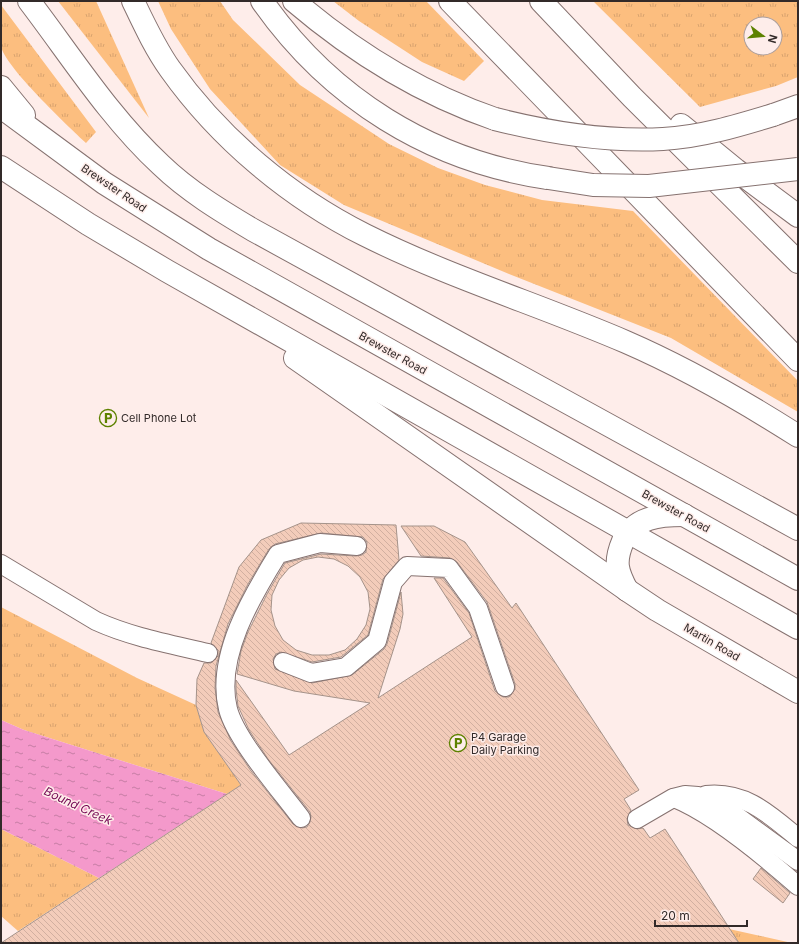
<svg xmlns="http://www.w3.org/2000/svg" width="799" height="944" viewBox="0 0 799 944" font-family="Inter,sans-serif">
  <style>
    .grass { fill: url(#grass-tufts); fill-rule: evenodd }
    .water { fill: url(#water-ripples) }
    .building { fill: url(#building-back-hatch); stroke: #a5938a; fill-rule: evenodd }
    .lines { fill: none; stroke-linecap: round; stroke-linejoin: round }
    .lane-casing { stroke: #867270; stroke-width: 20 }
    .street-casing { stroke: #867270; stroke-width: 24 }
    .secondary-casing { stroke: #867270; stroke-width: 24 }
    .highway-casing { stroke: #867270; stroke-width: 24 }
    .lane { stroke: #fff; stroke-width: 18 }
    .street { stroke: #fff; stroke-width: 22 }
    .secondary { stroke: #fff; stroke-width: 22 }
    .highway { stroke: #fff; stroke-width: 22 }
    .highway-bridge-casing { stroke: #867270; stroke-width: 24; stroke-linecap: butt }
    .highway-bridge { stroke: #fff; stroke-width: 22 }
    .labels { text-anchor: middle; stroke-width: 3; stroke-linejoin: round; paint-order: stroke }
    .street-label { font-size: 11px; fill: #322a29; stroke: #feedea }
    .poi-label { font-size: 11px; fill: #322a29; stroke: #feedea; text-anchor: start }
    .water-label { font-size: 12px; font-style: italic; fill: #730452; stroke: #feedea }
  </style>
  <defs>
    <pattern id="grass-tufts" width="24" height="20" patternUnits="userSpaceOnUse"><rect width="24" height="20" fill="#fcbe7f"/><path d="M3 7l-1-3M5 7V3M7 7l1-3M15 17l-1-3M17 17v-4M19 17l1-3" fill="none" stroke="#d8a36e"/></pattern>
    <pattern id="water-ripples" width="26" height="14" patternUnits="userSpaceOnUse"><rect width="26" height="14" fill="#f499cb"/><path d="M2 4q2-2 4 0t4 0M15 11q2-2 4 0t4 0" fill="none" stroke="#c67da5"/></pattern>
    <pattern id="building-back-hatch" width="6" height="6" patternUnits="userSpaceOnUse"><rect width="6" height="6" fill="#f3ccba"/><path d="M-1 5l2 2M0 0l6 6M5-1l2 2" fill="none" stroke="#d1afa0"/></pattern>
  </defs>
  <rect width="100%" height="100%" fill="#feedea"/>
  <!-- grass -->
  <g class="grass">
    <polygon points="58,1 96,1 149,118"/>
    <polygon points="158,1 220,1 233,20 300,85 389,144 438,168 485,185 542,200 633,211 798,381 798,412 671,338 509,274 344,205 280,165 210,89 171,29"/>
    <polygon points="333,1 426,1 484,61 464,81 422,62 359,21"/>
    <path d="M593,1H798V77L776,86L700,107ZM751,24H775V48H751Z"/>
    <path d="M1,5L96,132L86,143C69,127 4,66 1,46C0,33 1,18 1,5Z"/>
    <polygon points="1,607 137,678 196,705 204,732 241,785 227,794 24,730 1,720"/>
    <polygon points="1,829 99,878 18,931 1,916"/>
    <polygon points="729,929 792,943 739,943"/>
  </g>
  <!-- water -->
  <polygon class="water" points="1,720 24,730 227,794 99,878 1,829"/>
  <!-- building -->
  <g class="building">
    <path d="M301,523L396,525L399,560L383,579L368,635L341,657L312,662L281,652L276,654L273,659L275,669L312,683L352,675L384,649L387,644L401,592L403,614L400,629L378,698L472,637L434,578H443L469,613L495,691L503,697H509L515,689V684L487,602L457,562L450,558L421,556L401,526H434L465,542L512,608L516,603L639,790L624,799L631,810L627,819L628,825L637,829L643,828L650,838L665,829L739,943H1L241,785L204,732L196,705L197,679L204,663H211L218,656V650L211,643L239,567L261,540ZM321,533L363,537L367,542L366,552L362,555L356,556L321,554L285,563L267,594L248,632L241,651L237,674L294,691L370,703L289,755L236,680V689L238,706L249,730L268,759L310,812L311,817L310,822L307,827L302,828L293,824L251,771L231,741L218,712L215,688L216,666L228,624L248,584L269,549L275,544ZM318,557L334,559L348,566L360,577L368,592L370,609L366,625L357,639L345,650L329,655H312L296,650L283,640L275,626L271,610L272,595L279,580L289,568L303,560Z"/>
    <polygon points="761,868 790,893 783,903 753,879"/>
  </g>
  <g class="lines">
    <!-- lane casing -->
    <g class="lane-casing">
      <g id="lane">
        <path d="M1,564L96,621C131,637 170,644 208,653"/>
        <polyline points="283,662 311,673 346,667 377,641 393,582 407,566 449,568 478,608 505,687"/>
        <path d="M706,795C745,791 769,814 798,838"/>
        <path d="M674,798C714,814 765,857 798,886"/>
        <path d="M301,818C281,791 236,740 228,709C215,657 252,596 278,554L320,543L357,546"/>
        <polyline points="637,819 673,798 685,795 698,796 723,806 798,861"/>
      </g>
    </g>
    <!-- street casing -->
    <g class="street-casing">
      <polyline id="street" points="627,590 657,610 798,692"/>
    </g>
    <!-- secondary casing -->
    <g class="secondary-casing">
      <g id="secondary">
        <polyline points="1,87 24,115"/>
        <polyline points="1,107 104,183 209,249 798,579"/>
        <polyline points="1,167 88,224 167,271 798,628"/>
        <polyline points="295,358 627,590"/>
        <path d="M627,590C617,571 614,562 623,541C635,517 659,515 684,515"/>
      </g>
    </g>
    <!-- highway casing -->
    <g class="highway-casing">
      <g id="highway">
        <path d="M29,1C71,56 110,118 161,165C188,191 221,211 253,230L798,529"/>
        <path d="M133,1C144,24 155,48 170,69C219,138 289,197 365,235C449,277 540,305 626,342C686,368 743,401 798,436"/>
        <path d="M262,1C330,98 430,161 548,178"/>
        <path d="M294,1C355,53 419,93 495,119"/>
        <polyline points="450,1 798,360"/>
        <polyline points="541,1 632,97 798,262"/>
        <polyline points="773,115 798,106"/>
        <polyline points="681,125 736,170 798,216"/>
      </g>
    </g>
    <!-- lane -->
    <use href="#lane" class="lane"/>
    <!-- street -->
    <use href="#street" class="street"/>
    <!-- secondary -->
    <use href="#secondary" class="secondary"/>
    <!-- highway -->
    <use href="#highway" class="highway"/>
    <!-- highway-bridge casing -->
    <g class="highway-bridge-casing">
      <g id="highway-bridge">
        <path d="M495,119C550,133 605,142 663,139C700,137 737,126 773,115"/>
        <polyline points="548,178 593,185 649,186 798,169"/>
      </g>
    </g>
    <!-- highway-bridge -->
    <use href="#highway-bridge" class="highway-bridge"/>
  </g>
  <!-- icons -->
  <defs>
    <g id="parking-ring" transform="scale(0.9)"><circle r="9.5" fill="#feedea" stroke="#5d8200" stroke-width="1.5"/><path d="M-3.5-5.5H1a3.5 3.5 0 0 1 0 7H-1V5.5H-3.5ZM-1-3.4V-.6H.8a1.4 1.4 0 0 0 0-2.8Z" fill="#5d8200"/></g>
  </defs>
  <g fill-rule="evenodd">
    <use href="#parking-ring" x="108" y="418"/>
    <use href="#parking-ring" x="458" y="743"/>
  </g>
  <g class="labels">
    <!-- street labels -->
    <g class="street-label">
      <text transform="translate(114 188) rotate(34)" y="4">Brewster Road</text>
      <text transform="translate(393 353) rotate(29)" y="4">Brewster Road</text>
      <text transform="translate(676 511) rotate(29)" y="4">Brewster Road</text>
      <text transform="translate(712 642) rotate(30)" y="4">Martin Road</text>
    </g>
    <!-- poi labels -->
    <g class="poi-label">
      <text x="121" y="422">Cell Phone Lot</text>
      <text x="471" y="741">P4 Garage<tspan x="471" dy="13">Daily Parking</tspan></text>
    </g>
    <!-- water labels -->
    <g class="water-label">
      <text transform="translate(78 806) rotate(25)" y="4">Bound Creek</text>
    </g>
  </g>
  <!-- border -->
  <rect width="799" height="944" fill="none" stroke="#322a29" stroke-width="4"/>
  <!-- north arrow -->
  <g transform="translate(763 36) rotate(106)"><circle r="19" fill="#feedea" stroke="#ac9f9d"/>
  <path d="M0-3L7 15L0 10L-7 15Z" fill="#5d8200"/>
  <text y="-6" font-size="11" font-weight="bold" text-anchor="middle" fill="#322a29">N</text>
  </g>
  <!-- scale -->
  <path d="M655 920v6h92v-6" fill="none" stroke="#322a29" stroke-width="2"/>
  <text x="661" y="920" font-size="12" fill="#322a29" stroke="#feedea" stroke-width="3" paint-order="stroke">20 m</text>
</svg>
